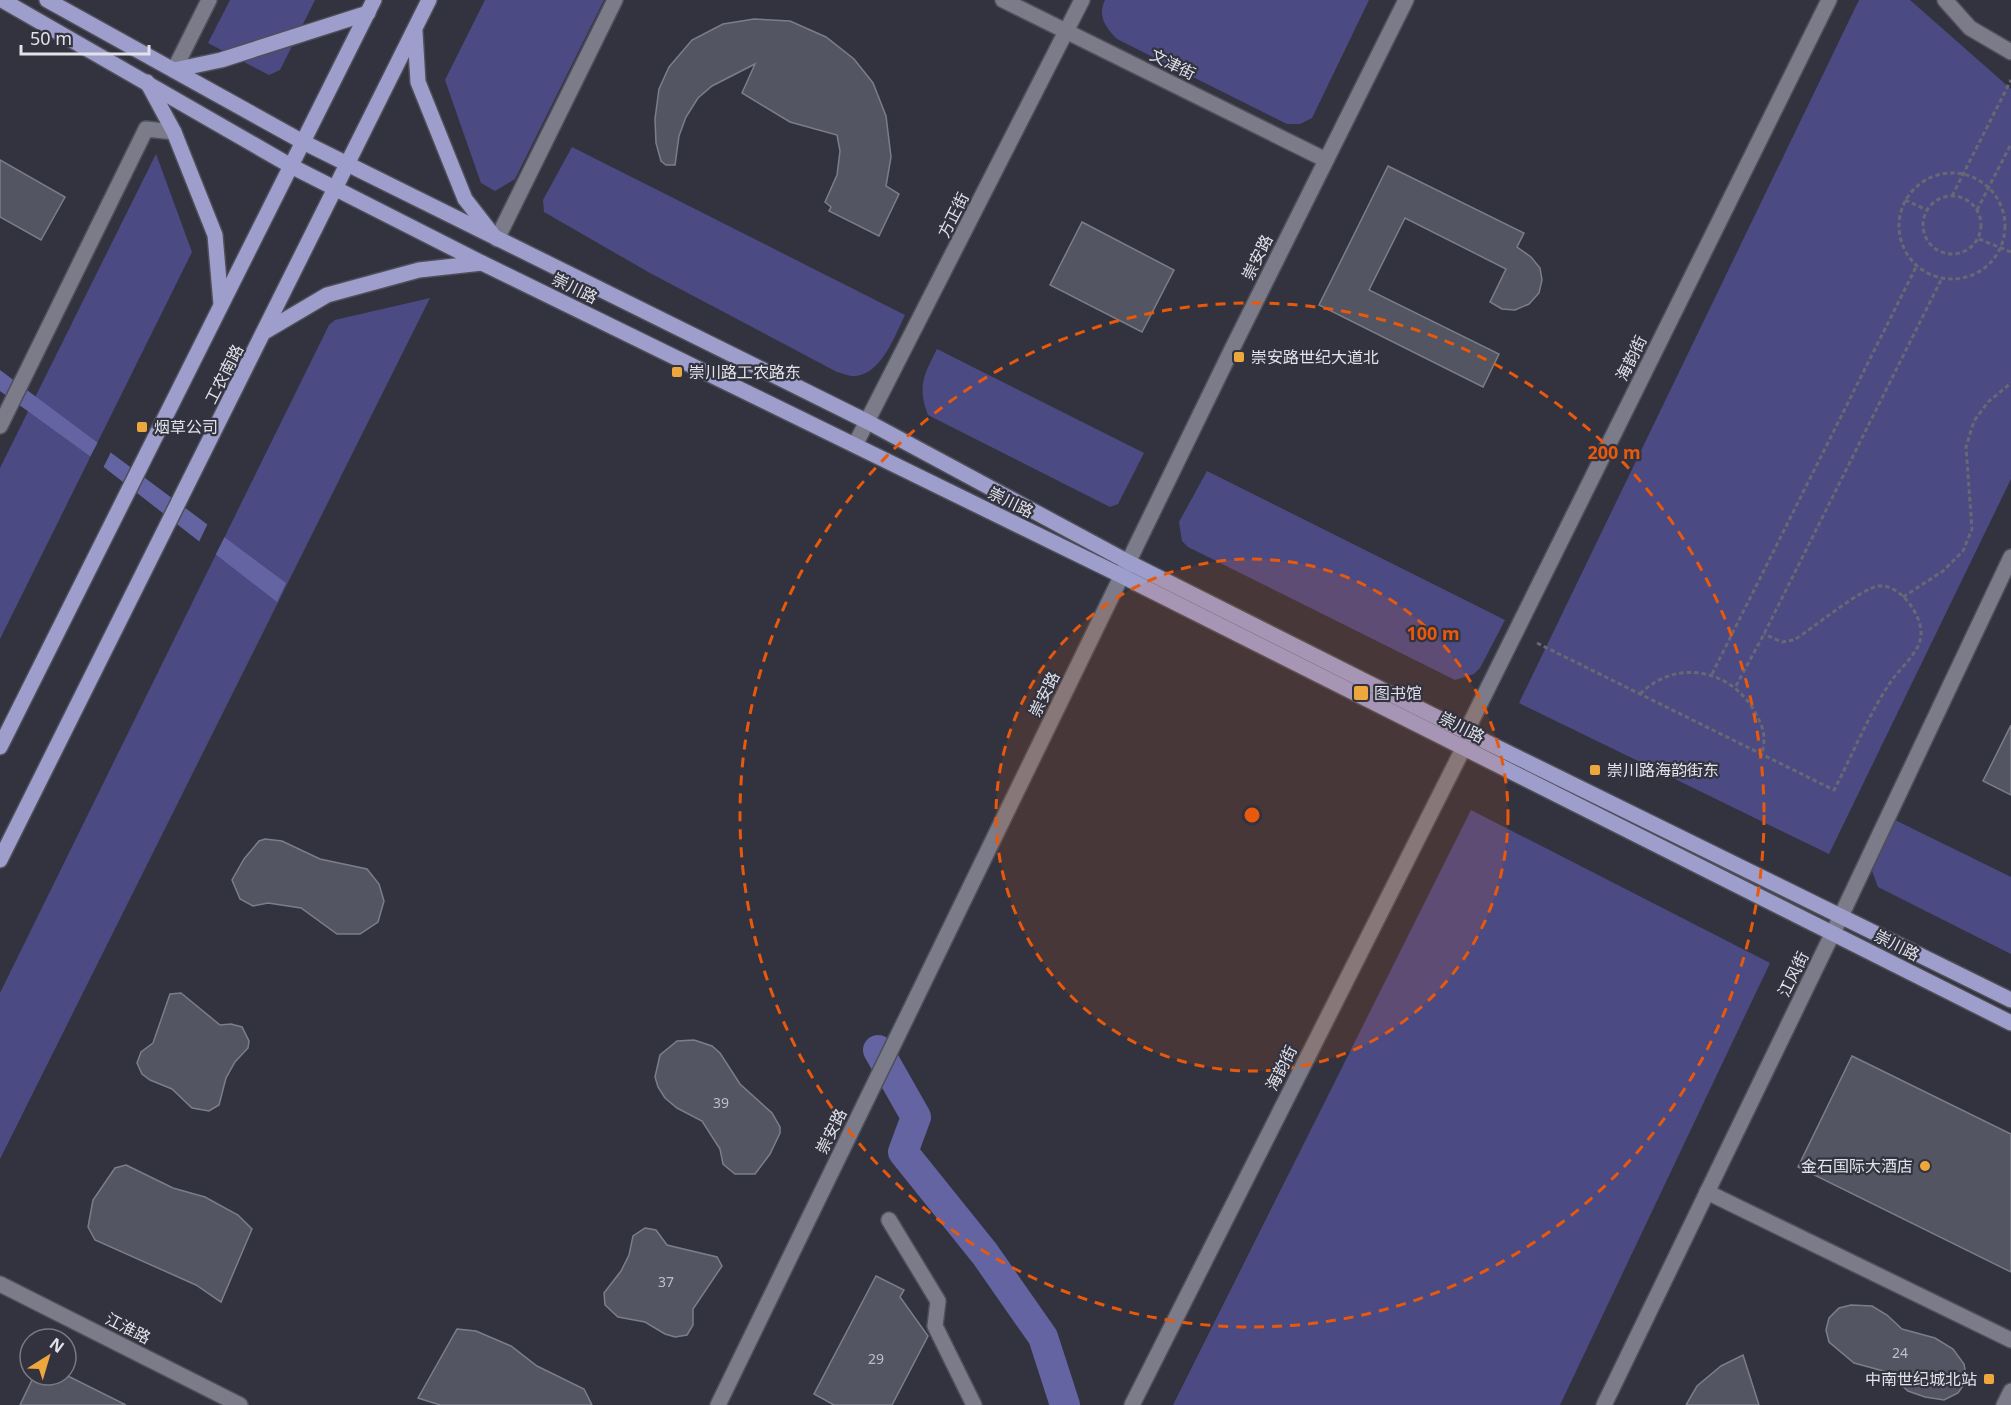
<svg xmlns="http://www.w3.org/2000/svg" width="2011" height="1405" viewBox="0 0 2011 1405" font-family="'Noto Sans','Noto Sans SC',sans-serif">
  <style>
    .green { fill: #4c4a83 }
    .water { fill: #6564a3 }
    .pier { fill: #333340 }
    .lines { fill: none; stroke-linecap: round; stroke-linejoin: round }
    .river { stroke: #6564a3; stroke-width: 30 }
    .building { fill: #545562; stroke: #7c7d8b; stroke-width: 1.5 }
    .minor-casing { stroke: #4e4f59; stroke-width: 18 }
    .major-casing { stroke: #4e4f59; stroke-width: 18 }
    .path { stroke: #676873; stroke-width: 3; stroke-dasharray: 4.5 3; stroke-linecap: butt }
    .minor { stroke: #7b7b89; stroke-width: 15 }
    .major { stroke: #9e9ecc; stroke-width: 15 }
    .ring { fill: none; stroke: #e8590c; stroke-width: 3; stroke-dasharray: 10 8 }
    .poi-dot { fill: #eea73c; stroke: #333340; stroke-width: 2 }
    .labels { text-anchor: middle; stroke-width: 4.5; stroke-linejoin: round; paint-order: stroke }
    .number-label { font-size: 14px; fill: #bebfc8 }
    .street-label { font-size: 16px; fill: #e1e2ea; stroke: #333340 }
    .poi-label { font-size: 16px; fill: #e1e2ea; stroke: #333340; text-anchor: start }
    .centre { fill: #e8590c; stroke: #333340; stroke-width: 3 }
    .ring-label { font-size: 18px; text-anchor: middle; font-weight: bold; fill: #e8590c; stroke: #333340; stroke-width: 4.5; stroke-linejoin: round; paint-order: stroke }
  </style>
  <rect width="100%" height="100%" fill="#333340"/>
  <!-- green -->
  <g class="green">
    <polygon points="230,0 315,0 280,70 269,75 208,43"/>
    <polygon points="485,0 604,0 515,179 495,191 481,183 445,80"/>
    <path d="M1105,0H1369L1312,118L1300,124H1287L1117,39C1106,28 1097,16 1105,0Z"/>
    <polygon points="1859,0 1910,0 2011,89 2011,479 1829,854 1519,703"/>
    <path d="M572,147L905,315C895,335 882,373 856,376C850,377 843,373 837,372L650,273L544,212L543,200Z"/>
    <polygon points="156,154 192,252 0,639 0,468"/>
    <polygon points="430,298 0,1159 0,993 329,325 335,320"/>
    <path d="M937,349L1144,453L1118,504L1110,507L928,415C917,386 924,375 937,349Z"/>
    <polygon points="1207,471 1505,620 1480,668 1474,674 1455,680 1188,547 1182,541 1179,522"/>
    <polygon points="1471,810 1770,963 1560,1405 1173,1405"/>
    <polygon points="1895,820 2011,877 2011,954 1878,887 1872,871"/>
  </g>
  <!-- water -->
  <polygon class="water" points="0,370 286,583 277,602 87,454 0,391"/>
  <!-- pier -->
  <g class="pier">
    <polygon points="100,438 113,448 103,468 89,459"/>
    <polygon points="209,521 226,534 215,556 198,544"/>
  </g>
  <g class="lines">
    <!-- river -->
    <polyline class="river" points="878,1050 916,1117 903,1152 985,1254 1043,1337 1065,1405"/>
  </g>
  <!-- building -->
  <g class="building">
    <polygon points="754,19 790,21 826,37 854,59 873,83 886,116 891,157 886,186 899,194 879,236 829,211 831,207 825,202 837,175 840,151 837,135 790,122 742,93 755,64 712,86 698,98 686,117 679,136 675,165 666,165 661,161 656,143 655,119 659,89 669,67 692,40 723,24"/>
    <polygon points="0,160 65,197 41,240 0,217"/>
    <polygon points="1388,166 1524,233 1517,247 1531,257 1540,268 1542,280 1539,293 1529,304 1515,310 1502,309 1490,302 1506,269 1405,218 1369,290 1499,354 1483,387 1319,305"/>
    <polygon points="1082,222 1174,270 1142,332 1050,285"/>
    <polygon points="2011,725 2011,795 1983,781"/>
    <polygon points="265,839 282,841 320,859 367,869 379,884 384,901 378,922 360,934 337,934 301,908 268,903 253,906 240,899 232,880 244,859 259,841"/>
    <polygon points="181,993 220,1025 231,1024 242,1027 249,1041 248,1048 235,1062 226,1078 219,1105 209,1111 192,1108 172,1089 150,1080 142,1074 137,1063 141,1052 153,1043 170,994"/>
    <polygon points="694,1040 712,1046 720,1053 740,1084 772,1113 780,1127 780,1133 770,1154 755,1174 735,1174 730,1170 723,1164 720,1149 702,1121 677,1108 665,1098 658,1087 655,1077 660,1055 677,1041"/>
    <polygon points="1852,1056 2011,1134 2011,1272 1798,1167"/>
    <polygon points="126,1165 173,1188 205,1197 238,1215 252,1229 221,1302 196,1285 95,1240 88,1227 93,1200 115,1168"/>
    <polygon points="645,1228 656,1230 667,1245 717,1257 722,1266 693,1309 693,1325 687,1335 675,1337 665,1334 645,1322 618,1317 605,1305 604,1293 621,1271 629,1255 633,1236"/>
    <polygon points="876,1276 904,1290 900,1297 928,1336 892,1405 834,1405 814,1394"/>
    <polygon points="1851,1305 1872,1306 1887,1315 1902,1329 1935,1338 1953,1349 1964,1364 1967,1380 1958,1393 1944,1400 1925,1397 1908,1391 1887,1372 1854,1363 1829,1342 1826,1330 1829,1318 1839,1308"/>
    <polygon points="457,1329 476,1331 511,1346 537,1366 584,1389 592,1405 440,1405 418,1398"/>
    <polygon points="1743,1355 1759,1405 1686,1405 1697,1386 1721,1366"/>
    <polygon points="39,1375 66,1375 126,1405 20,1405 33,1378"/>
  </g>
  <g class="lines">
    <!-- minor casing -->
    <g class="minor-casing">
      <g id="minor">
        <polyline points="1003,0 1326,160"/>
        <polyline points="1945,0 1970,28 2011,52"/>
        <polyline points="174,70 209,0"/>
        <polyline points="497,239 615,0"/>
        <polyline points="0,426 146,129 174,132"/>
        <polyline points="855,445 1082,0"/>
        <polyline points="1466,732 1829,0"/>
        <polyline points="1707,1192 2011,1340"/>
        <polyline points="889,1220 938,1301 935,1326 974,1405"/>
        <polyline points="0,1284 240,1405"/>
        <polyline points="718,1405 1231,351 1406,0"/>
        <polyline points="1132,1405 1464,747"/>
        <polyline points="1604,1405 1841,916 2011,557"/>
        <polyline points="2004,1405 2011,1391"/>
      </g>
    </g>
    <!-- major casing -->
    <g class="major-casing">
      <g id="major">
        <polyline points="2,0 291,166 482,263 1122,576 2011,1023"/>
        <polyline points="47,0 303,142 868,422 1130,563 1466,732 2011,1000"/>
        <polyline points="415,32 418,82 465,199 493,235"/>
        <polyline points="174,70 221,60 368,13"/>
        <polyline points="147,82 174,132 215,235 221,304"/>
        <polyline points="266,331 327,295 419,270 482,263"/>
        <polyline points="0,747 374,0"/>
        <polyline points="0,860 429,0"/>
      </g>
    </g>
    <!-- path -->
    <g class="path">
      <circle cx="1952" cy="226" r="53"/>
      <circle cx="1952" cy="225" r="29"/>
      <polyline points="1952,196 2011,80"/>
      <polyline points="1905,200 1927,210"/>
      <polyline points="1977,210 2011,144"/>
      <polyline points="1979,239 2011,252"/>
      <polyline points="1903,597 1943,571 1963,551 1972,529 1966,447 1974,421 1988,402 2011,383"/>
      <path d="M1537,643L1834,790C1853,754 1869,713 1892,680C1901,667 1921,651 1921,634C1922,615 1900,584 1879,586C1861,588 1812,629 1794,640L1782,642L1764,634"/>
      <polyline points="1712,674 1917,265"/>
      <polyline points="1736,686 1764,634 1942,278"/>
      <path d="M1640,694C1677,657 1733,670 1756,714C1764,729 1766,737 1762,753"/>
    </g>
    <!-- minor -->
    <use href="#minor" class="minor"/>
    <!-- major -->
    <use href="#major" class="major"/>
  </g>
  <!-- distance rings -->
  <circle cx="1252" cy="815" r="256" fill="#e8590c" fill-opacity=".12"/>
  <g class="ring">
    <circle cx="1252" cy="815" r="256"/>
    <circle cx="1252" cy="815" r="512"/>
  </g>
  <!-- markers -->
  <g class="poi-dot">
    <rect x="1233" y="351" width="12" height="12" rx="3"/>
    <rect x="671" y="366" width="12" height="12" rx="3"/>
    <rect x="136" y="421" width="12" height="12" rx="3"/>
    <rect x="1353" y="685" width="16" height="16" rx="3"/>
    <rect x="1589" y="764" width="12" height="12" rx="3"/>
    <circle cx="1925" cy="1166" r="6"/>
    <rect x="1983" y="1373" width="12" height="12" rx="3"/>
  </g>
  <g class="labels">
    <!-- number labels -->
    <g class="number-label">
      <text x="721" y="1108">39</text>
      <text x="666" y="1287">37</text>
      <text x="1900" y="1358">24</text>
      <text x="876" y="1364">29</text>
    </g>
    <!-- street labels -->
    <g class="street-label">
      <text transform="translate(1173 64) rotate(26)" y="6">文津街</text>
      <text transform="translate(953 215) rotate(-63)" y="6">方正街</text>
      <text transform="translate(1257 257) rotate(-64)" y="6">崇安路</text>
      <text transform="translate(575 288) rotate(26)" y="6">崇川路</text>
      <text transform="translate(1631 358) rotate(-64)" y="6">海韵街</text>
      <text transform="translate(224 374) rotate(-63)" y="6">工农南路</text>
      <text transform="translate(1011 502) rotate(26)" y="6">崇川路</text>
      <text transform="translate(1044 694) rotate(-64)" y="6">崇安路</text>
      <text transform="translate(1462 727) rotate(27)" y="6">崇川路</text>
      <text transform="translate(1897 945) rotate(27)" y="6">崇川路</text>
      <text transform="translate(1793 974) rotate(-64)" y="6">江风街</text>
      <text transform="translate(1281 1068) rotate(-63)" y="6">海韵街</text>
      <text transform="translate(831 1131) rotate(-64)" y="6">崇安路</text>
      <text transform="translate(128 1328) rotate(27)" y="6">江淮路</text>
    </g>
    <!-- poi labels -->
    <g class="poi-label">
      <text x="1251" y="363">崇安路世纪大道北</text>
      <text x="689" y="378">崇川路工农路东</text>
      <text x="154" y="433">烟草公司</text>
      <text x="1374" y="699">图书馆</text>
      <text x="1607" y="776">崇川路海韵街东</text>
      <text x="1913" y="1172" text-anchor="end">金石国际大酒店</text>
      <text x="1977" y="1385" text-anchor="end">中南世纪城北站</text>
    </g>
  </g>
  <circle cx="1252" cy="815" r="9" class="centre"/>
  <g class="ring-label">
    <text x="1614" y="459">200 m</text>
    <text x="1433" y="640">100 m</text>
  </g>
  <!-- north arrow -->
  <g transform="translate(48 1357) rotate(37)"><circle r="28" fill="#333340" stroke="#797984" stroke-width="1.5"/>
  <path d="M0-4.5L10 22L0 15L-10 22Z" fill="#eea73c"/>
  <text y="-9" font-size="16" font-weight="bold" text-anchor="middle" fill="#e1e2ea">N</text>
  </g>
  <!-- scale -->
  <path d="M21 45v9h128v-9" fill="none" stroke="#e1e2ea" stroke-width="3"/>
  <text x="30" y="45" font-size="18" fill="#e1e2ea" stroke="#333340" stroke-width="4.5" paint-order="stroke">50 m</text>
</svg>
